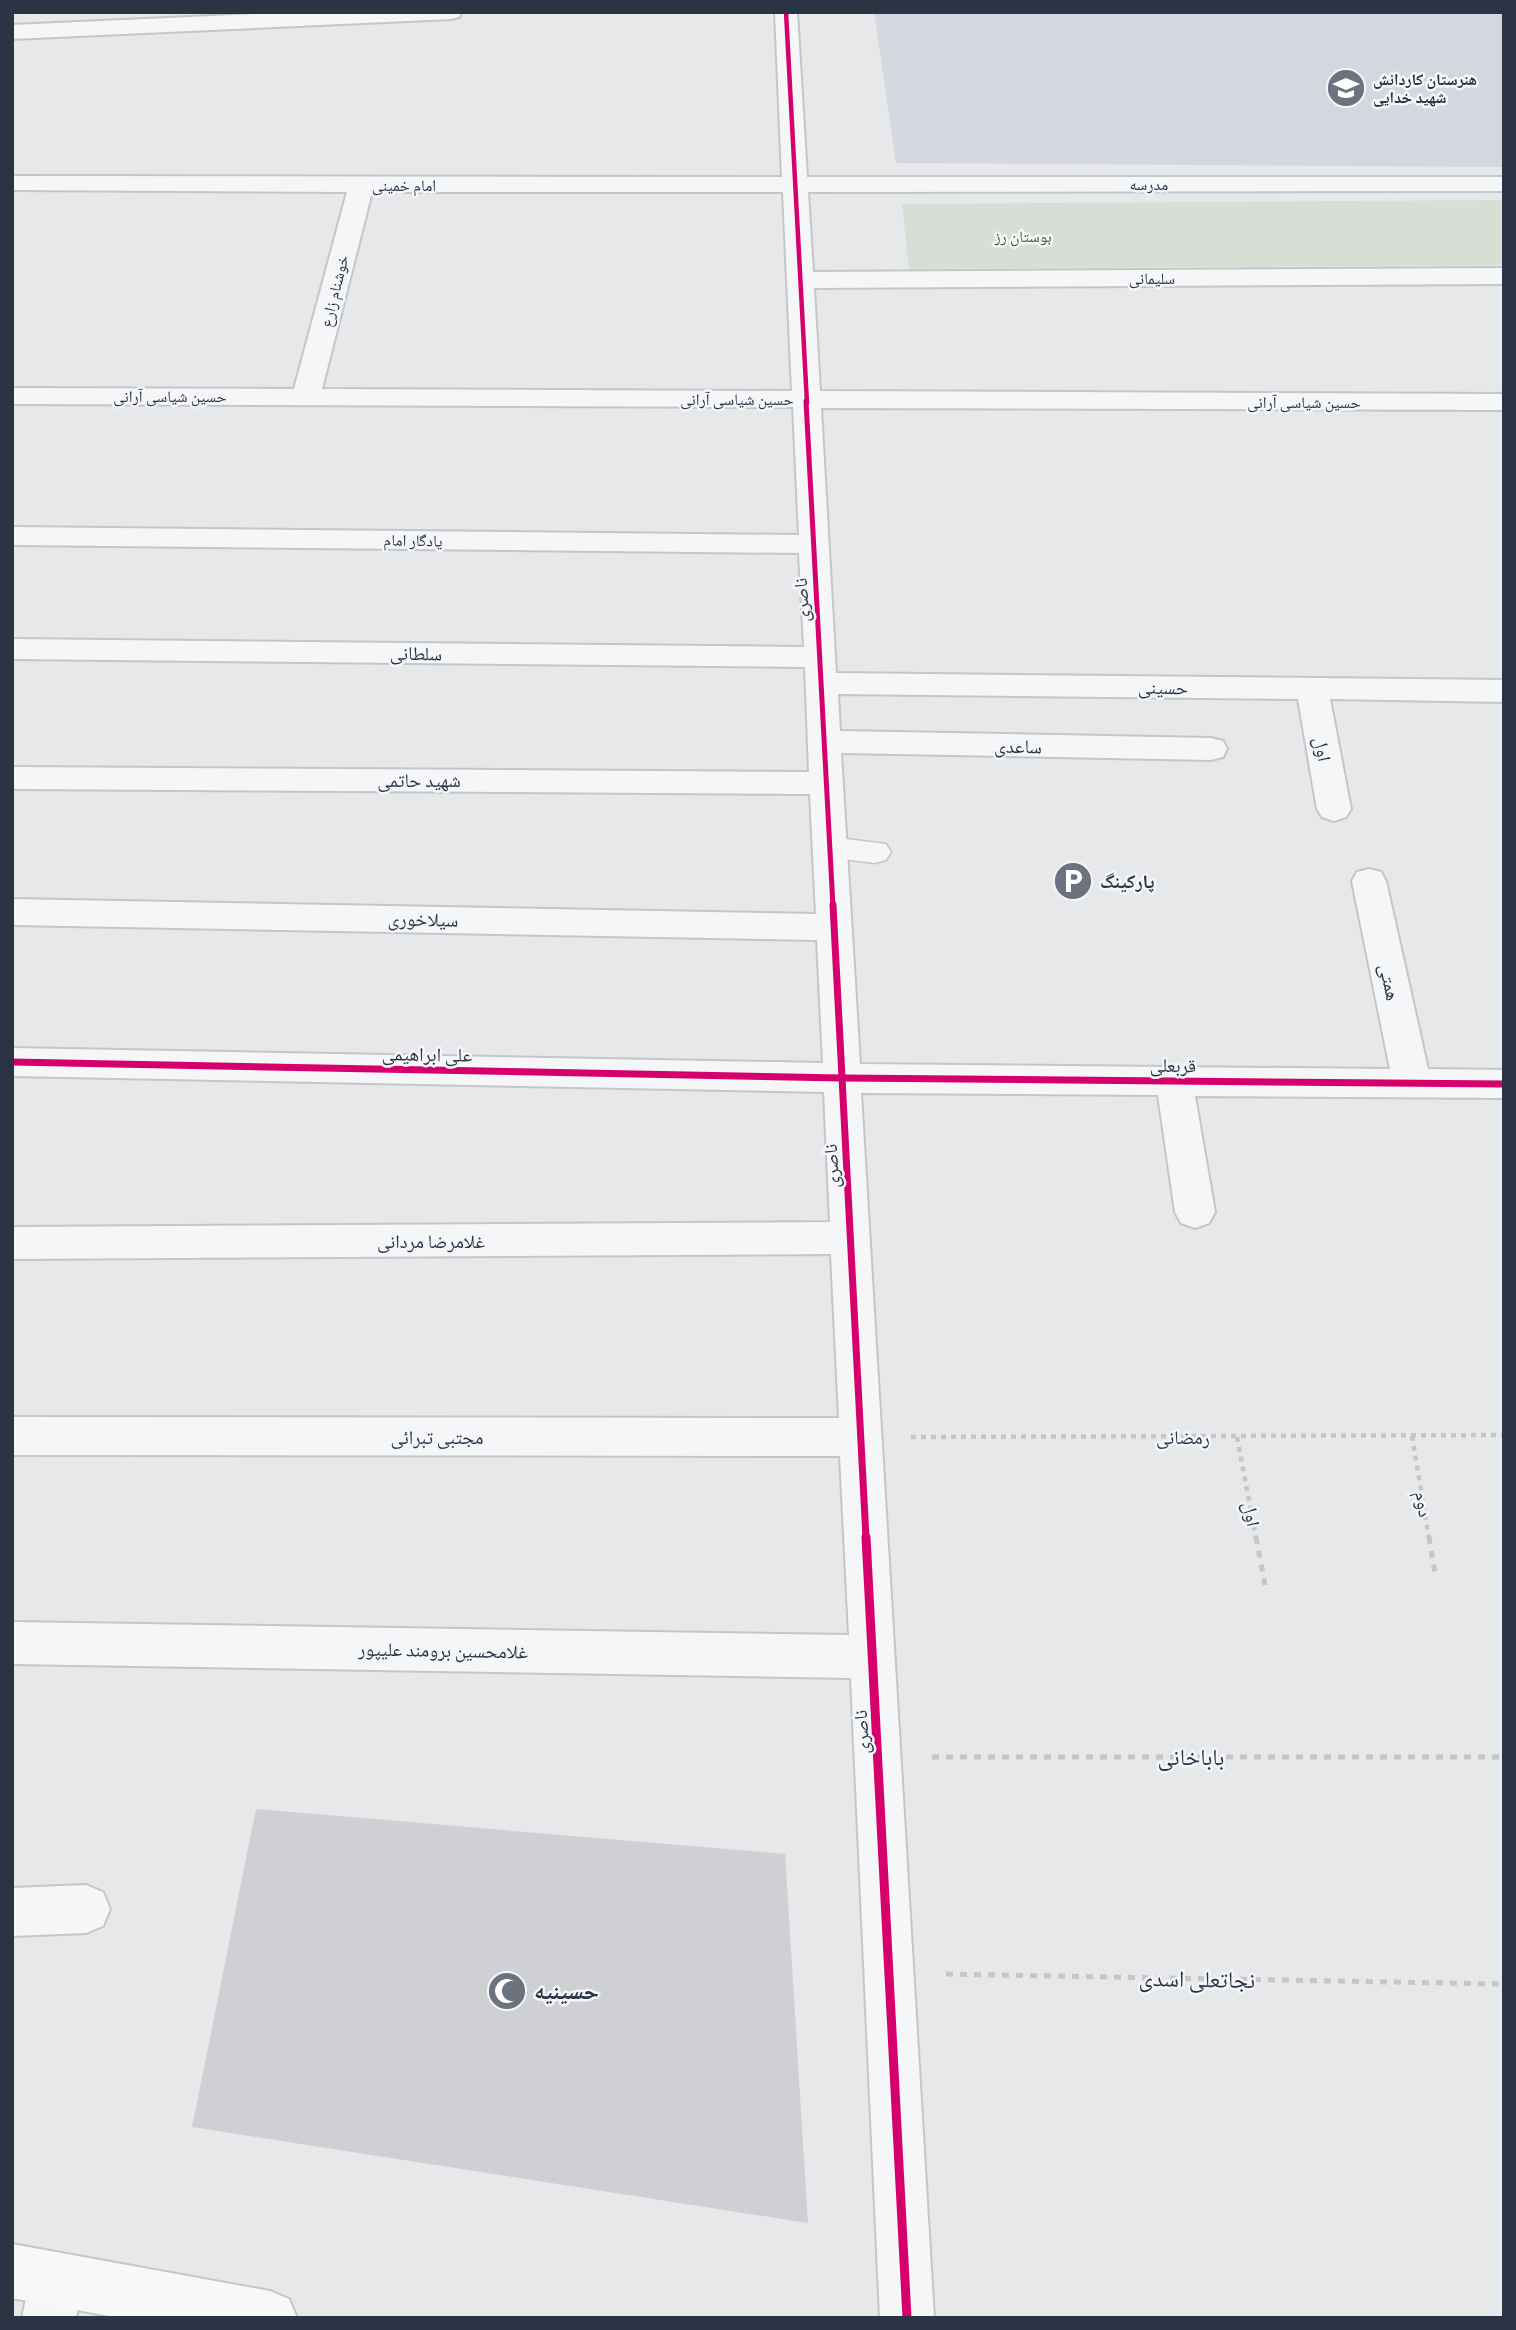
<svg xmlns="http://www.w3.org/2000/svg" width="1516" height="2330" viewBox="0 0 1516 2330" font-family="Barlow,'Noto Naskh Arabic',sans-serif">
  <style>
    .built { fill: #d4d7dd }
    .green { fill: #d6ded6 }
    .building { fill: #ced0d3 }
    .lines { fill: none; stroke-linecap: round; stroke-linejoin: round }
    .lane-casing { stroke: #c4c6c8; stroke-width: 3 }
    .street-casing { stroke: #c4c6c8; stroke-width: 4 }
    .secondary-casing { stroke: #c4c6c8; stroke-width: 4 }
    .path-far1 { stroke: #c5c6ca; stroke-width: 4.5; stroke-dasharray: 5 5; stroke-linecap: butt }
    .path { stroke: #c5c6ca; stroke-width: 5; stroke-dasharray: 7 7; stroke-linecap: butt }
    .lane { fill: #f5f6f7; fill-rule: evenodd }
    .street { fill: #f5f6f7; fill-rule: evenodd }
    .secondary { fill: #f8f8f8; fill-rule: evenodd }
    .cycleway-far3-casing { stroke: #f4f6f9; stroke-width: 7 }
    .cycleway-far2-casing { stroke: #f4f6f9; stroke-width: 9 }
    .cycleway-far1-casing { stroke: #f4f6f9; stroke-width: 11 }
    .cycleway-casing { stroke: #f4f6f9; stroke-width: 13 }
    .cycleway-far3 { stroke: #d6006c; stroke-width: 4.5 }
    .cycleway-far2 { stroke: #d6006c; stroke-width: 5 }
    .cycleway-far1 { stroke: #d6006c; stroke-width: 7 }
    .cycleway { stroke: #d6006c; stroke-width: 9 }
    .labels { text-anchor: middle; stroke-width: 5; stroke-linejoin: round; paint-order: stroke }
    .far-poi-label { font-size: 16px; font-weight: bold; fill: #2b3445; stroke: #f4f6f9; text-anchor: start }
    .far-street-label { font-size: 16px; fill: #2b3445; stroke: #f4f6f9 }
    .far-park-label { font-size: 16px; fill: #3f6138; stroke: #f4f6f9 }
    .street-label { font-size: 19px; fill: #2b3445; stroke: #f4f6f9 }
    .poi-label { font-size: 19px; font-weight: bold; fill: #2b3445; stroke: #f4f6f9; text-anchor: start }
    .near-street-label { font-size: 23px; fill: #2b3445; stroke: #f4f6f9 }
    .near-poi-label { font-size: 23px; font-weight: bold; fill: #2b3445; stroke: #f4f6f9; text-anchor: start }
  </style>
  <rect width="100%" height="100%" fill="#e6e8ea"/>
  <!-- built -->
  <polygon class="built" points="874,12 1504,12 1504,167 896,163"/>
  <!-- green -->
  <polygon class="green" points="1504,200 1504,265 909,269 902,204"/>
  <!-- building -->
  <polygon class="building" points="256,1809 785,1854 808,2223 192,2127"/>
  <g class="lines">
    <!-- lane casing -->
    <g class="lane-casing">
      <polygon id="lane" points="830,837 886,844 891,852 886,860 875,863 819,856 815,848 819,840"/>
    </g>
    <!-- street casing -->
    <g class="street-casing">
      <g id="street">
        <polygon points="298,12 462,12 459,17 451,19 12,39 12,25"/>
        <path d="M775,12H797L807,177H1504V191L808,192L813,272L1504,268V284L814,288L820,391L1504,394V410L821,408L836,673L1504,680V702L1330,699L1351,809L1346,817L1334,821L1322,817L1317,809L1298,699L838,694L840,731L1211,738L1223,741L1227,749L1223,757L1211,760L841,753L860,1064L1390,1069L1352,881L1357,872L1369,869L1381,872L1386,881L1428,1069L1504,1070V1098L1195,1096L1215,1212L1209,1223L1195,1228L1181,1223L1175,1212L1158,1095L861,1093L934,2318H880L851,1678L12,1664V1622L849,1635L840,1456L12,1455V1417L839,1418L831,1254L12,1259V1227L830,1222L824,1092L12,1076V1048L823,1063L817,940L12,925V899L816,914L810,794L12,789V767L809,772L805,667L12,659V639L804,647L799,553L12,545V527L799,535L793,407L12,404V388L294,389L347,192L12,190V176L782,177ZM372,192H783L792,391L322,389Z"/>
        <polygon points="86,1885 103,1892 110,1909 103,1926 86,1933 12,1936 12,1888"/>
        <polygon points="57,2252 76,2260 84,2279 76,2318 22,2318 30,2279 38,2260"/>
      </g>
    </g>
    <!-- secondary casing -->
    <g class="secondary-casing">
      <polygon id="secondary" points="12,2244 270,2291 289,2299 297,2318 120,2318 12,2298"/>
    </g>
    <!-- path-far1 -->
    <g class="path-far1">
      <polyline points="1412,1436 1429,1538"/>
      <polyline points="911,1437 1504,1435"/>
      <polyline points="1237,1437 1256,1538"/>
    </g>
    <!-- path -->
    <g class="path">
      <polyline points="1256,1537 1266,1590"/>
      <polyline points="1429,1537 1435,1573"/>
      <polyline points="932,1757 1504,1757"/>
      <polyline points="946,1974 1504,1984"/>
    </g>
    <!-- lane -->
    <use href="#lane" class="lane"/>
    <!-- street -->
    <use href="#street" class="street"/>
    <!-- secondary -->
    <use href="#secondary" class="secondary"/>
    <!-- cycleway-far3 casing -->
    <g class="cycleway-far3-casing">
      <polyline id="cycleway-far3" points="786,12 807,403"/>
    </g>
    <!-- cycleway-far2 casing -->
    <g class="cycleway-far2-casing">
      <polyline id="cycleway-far2" points="806,401 833,907"/>
    </g>
    <!-- cycleway-far1 casing -->
    <g class="cycleway-far1-casing">
      <g id="cycleway-far1">
        <polyline points="833,905 866,1538"/>
        <polyline points="12,1062 842,1078 1504,1084"/>
      </g>
    </g>
    <!-- cycleway casing -->
    <g class="cycleway-casing">
      <polyline id="cycleway" points="866,1537 907,2318"/>
    </g>
    <!-- cycleway-far3 -->
    <use href="#cycleway-far3" class="cycleway-far3"/>
    <!-- cycleway-far2 -->
    <use href="#cycleway-far2" class="cycleway-far2"/>
    <!-- cycleway-far1 -->
    <use href="#cycleway-far1" class="cycleway-far1"/>
    <!-- cycleway -->
    <use href="#cycleway" class="cycleway"/>
  </g>
  <!-- icons -->
  <defs>
    <g id="school-disc" transform="scale(2.0125)"><circle r="9.5" fill="#6c737f" stroke="#f4f6f9"/><path d="M0-5L7-2L0 1L-7-2ZM-4 1L0 2.5L4 1V4Q0 6-4 4Z" fill="#fff"/></g>
    <g id="parking-disc" transform="scale(2.0125)"><circle r="9.5" fill="#6c737f" stroke="#f4f6f9"/><path d="M-3.5-5.5H1a3.5 3.5 0 0 1 0 7H-1V5.5H-3.5ZM-1-3.4V-.6H.8a1.4 1.4 0 0 0 0-2.8Z" fill="#fff"/></g>
    <g id="mosque-disc" transform="scale(2.0125)"><circle r="9.5" fill="#6c737f" stroke="#f4f6f9"/><path d="M3.5-4.9A6 6 0 1 0 3.5 4.9A5 5 0 1 1 3.5-4.9Z" fill="#fff"/></g>
  </defs>
  <g fill-rule="evenodd">
    <use href="#school-disc" x="1346" y="88"/>
    <use href="#parking-disc" x="1073" y="881"/>
    <use href="#mosque-disc" x="507" y="1991"/>
  </g>
  <g class="labels">
    <!-- far-poi labels -->
    <g class="far-poi-label">
      <text x="1373" y="85">هنرستان کاردانش<tspan x="1373" dy="18">شهید خدایی</tspan></text>
    </g>
    <!-- far-street labels -->
    <g class="far-street-label">
      <text x="1149" y="190">مدرسه</text>
      <text x="404" y="191">امام خمینی</text>
      <text x="1152" y="284">سلیمانی</text>
      <text transform="translate(334 291) rotate(-76)" y="6">خوشنام زارع</text>
      <text x="170" y="402">حسین شیاسی آرانی</text>
      <text x="737" y="405">حسین شیاسی آرانی</text>
      <text x="1304" y="408">حسین شیاسی آرانی</text>
      <text transform="translate(413 540) rotate(1)" y="6">یادگار امام</text>
    </g>
    <!-- far-park labels -->
    <g class="far-park-label">
      <text x="1023" y="242">بوستان رز</text>
    </g>
    <!-- street labels -->
    <g class="street-label">
      <text transform="translate(801 600) rotate(-93)" y="7">ناصری</text>
      <text transform="translate(416 653) rotate(1)" y="7">سلطانی</text>
      <text transform="translate(1163 687) rotate(1)" y="7">حسینی</text>
      <text transform="translate(1018 746) rotate(1)" y="7">ساعدی</text>
      <text transform="translate(1323 749) rotate(79)" y="7">اول</text>
      <text x="419" y="787">شهید حاتمی</text>
      <text transform="translate(423 919) rotate(1)" y="7">سیلاخوری</text>
      <text transform="translate(1390 982) rotate(78)" y="7">همتی</text>
      <text transform="translate(427 1054) rotate(1)" y="7">علی ابراهیمی</text>
      <text transform="translate(1173 1065) rotate(1)" y="7">قربعلی</text>
      <text transform="translate(831 1166) rotate(-93)" y="7">ناصری</text>
      <text x="431" y="1248">غلامرضا مردانی</text>
      <text x="437" y="1444">مجتبی تبرائی</text>
      <text x="1183" y="1444">رمضانی</text>
      <text transform="translate(1424 1504) rotate(80)" y="7">دوم</text>
      <text transform="translate(1252 1514) rotate(79)" y="7">اول</text>
      <text transform="translate(443 1650) rotate(1)" y="7">غلامحسین برومند علیپور</text>
      <text transform="translate(861 1732) rotate(-93)" y="7">ناصری</text>
    </g>
    <!-- poi labels -->
    <g class="poi-label">
      <text x="1100" y="888">پارکینگ</text>
    </g>
    <!-- near-street labels -->
    <g class="near-street-label">
      <text x="1191" y="1765">باباخانی</text>
      <text transform="translate(1197 1979) rotate(1)" y="8">نجاتعلی اسدی</text>
    </g>
    <!-- near-poi labels -->
    <g class="near-poi-label">
      <text x="534" y="1999">حسینیه</text>
    </g>
  </g>
  <!-- border -->
  <rect width="1516" height="2330" fill="none" stroke="#2b3445" stroke-width="28"/>
</svg>
